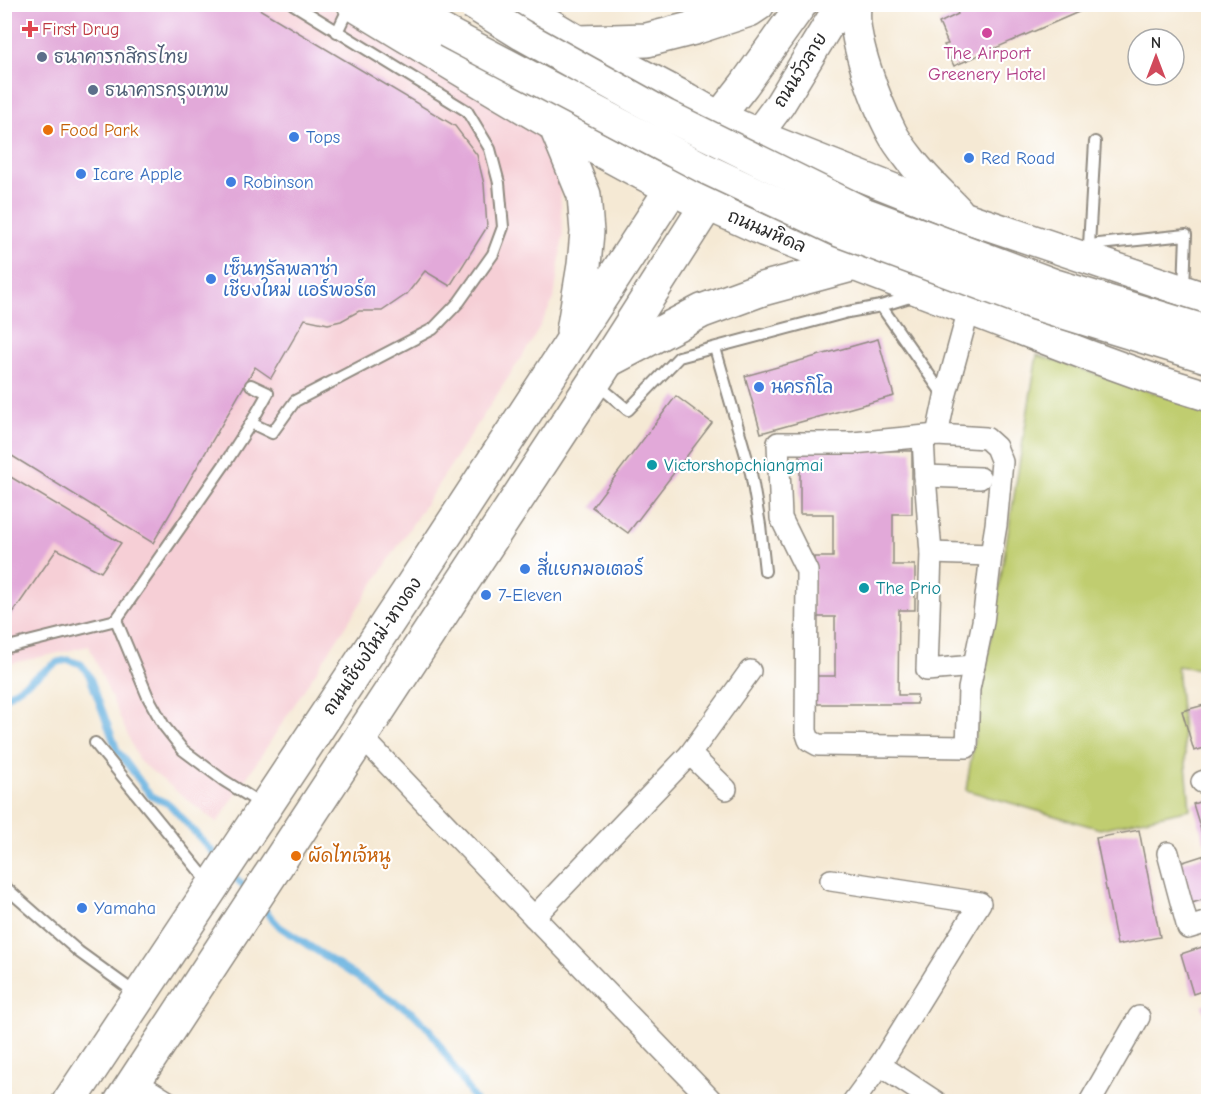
<svg xmlns="http://www.w3.org/2000/svg" width="1213" height="1106" viewBox="0 0 1213 1106" font-family="'Comic Neue','Playpen Sans Thai',sans-serif">
  <style>
    .built { fill: #f6cfd6 }
    .green { fill: #c0cd6f; stroke: #767c4d; stroke-width: 1.5 }
    .lines { fill: none; stroke-linecap: round; stroke-linejoin: round }
    .stream { stroke: #66b1df; stroke-width: 7 }
    .building { fill: #e2a9d9 }
    .lane-casing { stroke: #908a80; stroke-width: 14 }
    .street-casing { stroke: #908a80; stroke-width: 24 }
    .secondary-casing { stroke: #908a80; stroke-width: 33 }
    .primary-casing { stroke: #908a80; stroke-width: 36 }
    .lane { stroke: #fff; stroke-width: 10 }
    .street { stroke: #fff; stroke-width: 21 }
    .secondary { stroke: #fff; stroke-width: 30 }
    .primary { stroke: #fff; stroke-width: 33 }
    .secondary-bridge-casing { stroke: #908a80; stroke-width: 33; stroke-linecap: butt }
    .secondary-bridge { stroke: #fff; stroke-width: 30 }
    .health-dot { fill: #e0444e; stroke: #fff; stroke-width: 2 }
    .hotel-dot { fill: #d1479c; stroke: #fff; stroke-width: 2 }
    .service-dot { fill: #5c6f8a; stroke: #fff; stroke-width: 2 }
    .food-dot { fill: #e8710a; stroke: #fff; stroke-width: 2 }
    .shop-dot { fill: #3f7fe0; stroke: #fff; stroke-width: 2 }
    .culture-dot { fill: #0f9aa8; stroke: #fff; stroke-width: 2 }
    .labels { text-anchor: middle; stroke-width: 4.5; stroke-linejoin: round; paint-order: stroke }
    .health-label { font-size: 18px; fill: #be3a42; stroke: #fff; text-anchor: start }
    .hotel-label { font-size: 18px; fill: #b23c85; stroke: #fff }
    .service-label { font-size: 18px; fill: #4e5e75; stroke: #fff; text-anchor: start }
    .street-label { font-size: 18px; fill: #2b2b2b; stroke: #fff }
    .food-label { font-size: 18px; fill: #c56008; stroke: #fff; text-anchor: start }
    .shop-label { font-size: 18px; fill: #366cbe; stroke: #fff; text-anchor: start }
    .culture-label { font-size: 18px; fill: #0d838f; stroke: #fff; text-anchor: start }
  </style>
  <rect width="100%" height="100%" fill="#fff"/>
  <filter id="ink" filterUnits="userSpaceOnUse"><feTurbulence type="fractalNoise" baseFrequency=".0167" numOctaves="2"/><feDisplacementMap in="SourceGraphic" scale="12" xChannelSelector="R" yChannelSelector="G"/><feConvolveMatrix kernelMatrix="1 2 1 2 8 2 1 2 1" color-interpolation-filters="sRGB"/></filter>
  <filter id="wash" filterUnits="userSpaceOnUse"><feTurbulence type="fractalNoise" baseFrequency=".008" numOctaves="4" result="noise"/><feDisplacementMap in="SourceGraphic" scale="24" xChannelSelector="R" yChannelSelector="G"/><feGaussianBlur stdDeviation="1.35" result="paint"/><feColorMatrix in="noise" values="0 0 0 0 0 0 0 0 0 0 0 0 0 0 0 0 0 1.4 0 .05"/><feComposite in="paint" operator="in"/></filter>
  <g filter="url(#wash)">
    <rect width="100%" height="100%" fill="#f5e9d4"/>
    <!-- built -->
    <polygon class="built" points="4,5 326,5 541,127 559,170 563,236 554,299 532,341 217,823 139,761 89,646 5,665"/>
    <!-- green -->
    <polygon class="green" points="1037,355 1208,410 1208,670 1177,666 1190,809 1100,829 966,790"/>
    <g class="lines">
      <!-- stream -->
      <g class="stream">
        <polyline points="4,698 58,662 68,660 81,664 89,675 117,750 151,796 169,804 219,859"/>
        <polyline points="232,874 249,892"/>
        <polyline points="260,905 280,927 414,1014 430,1030 476,1102"/>
      </g>
    </g>
    <g id="blocks">
      <!-- building -->
      <g class="building">
        <polygon points="4,4 251,4 455,126 477,155 484,184 487,227 450,286 425,271 407,294 382,311 359,311 341,321 328,324 305,319 271,378 255,367 153,543 4,451"/>
        <polygon points="954,4 1097,4 954,66 944,45 948,44 939,23 958,14"/>
        <polygon points="1204,206 1208,206 1208,263 1205,263"/>
        <polygon points="878,339 894,396 761,433 745,376"/>
        <polygon points="676,396 712,423 628,533 592,507"/>
        <polygon points="800,450 912,451 912,514 893,514 893,565 915,565 915,610 899,610 898,695 917,695 917,704 812,704 812,676 835,676 835,617 813,617 814,557 833,557 833,514 800,514"/>
        <polygon points="4,473 121,543 101,572 57,549 10,617 4,618"/>
        <polygon points="1208,704 1208,747 1194,751 1182,711"/>
        <polygon points="1208,799 1208,842 1205,843 1193,804"/>
        <polygon points="1139,830 1160,937 1117,945 1096,838"/>
        <polygon points="1208,854 1208,898 1192,903 1180,863"/>
        <polygon points="1208,945 1208,989 1193,994 1181,954"/>
        <polygon points="1208,1003 1208,1024 1202,1005"/>
      </g>
    </g>
  </g>
  <g filter="url(#ink)">
    <use href="#blocks" fill-opacity="0" stroke="#908a80" stroke-width="1.5"/>
    <g class="lines">
      <!-- lane casing -->
      <g class="lane-casing">
        <g id="lane">
          <polyline points="337,32 350,5"/>
          <polyline points="1089,245 1095,142"/>
          <polyline points="1093,252 1089,245 1186,235 1184,289"/>
          <polyline points="881,306 944,396"/>
          <polyline points="715,348 751,473 760,525 765,571"/>
          <polyline points="597,384 628,410 679,357 848,312 881,306 913,296"/>
          <polyline points="251,385 268,393 251,423"/>
          <polyline points="116,620 224,465 251,423 272,433 295,401 433,329 459,302 493,254 503,227 499,183 490,149 467,111 293,4"/>
          <polyline points="4,648 116,620 148,697 164,726 183,750 223,780 263,805"/>
          <polyline points="95,743 210,884"/>
          <polyline points="4,886 79,952 137,994"/>
        </g>
      </g>
      <!-- street casing -->
      <g class="street-casing">
        <g id="street">
          <polygon points="937,435 986,438 996,447 1002,462 996,525 991,555 983,622 969,689 967,747 818,745 809,740 806,731 807,571 781,518 778,443 853,443"/>
          <polyline points="937,435 945,397 969,309"/>
          <polyline points="923,437 925,476 931,553 927,670 974,666"/>
          <polyline points="925,476 980,478"/>
          <polyline points="931,553 991,555"/>
          <polyline points="361,736 534,917 713,1102"/>
          <polyline points="690,754 726,789"/>
          <polyline points="1202,782 1208,780"/>
          <polyline points="1168,853 1188,928 1208,922"/>
          <polyline points="831,880 980,903 880,1065 853,1102"/>
          <polyline points="534,917 690,754 750,671"/>
          <polyline points="880,1065 936,1102"/>
          <polyline points="134,1081 168,1102"/>
          <polyline points="1090,1102 1139,1017"/>
        </g>
      </g>
      <!-- secondary casing -->
      <g class="secondary-casing">
        <g id="secondary">
          <polyline points="398,4 446,32"/>
          <polyline points="841,4 780,104 757,135 964,217 1208,299"/>
          <path d="M856,4C850,36 877,104 892,133C897,143 906,154 913,163C926,180 943,195 958,211"/>
          <polyline points="718,118 744,85 802,4"/>
          <polyline points="707,205 764,231 1087,355 1156,380 1208,396"/>
        </g>
      </g>
      <!-- primary casing -->
      <g class="primary-casing">
        <g id="primary">
          <path d="M354,4C465,71 575,141 692,198"/>
          <polyline points="579,42 647,40 694,28 749,10 758,4"/>
          <polyline points="555,125 584,195 587,232 584,265 573,331"/>
          <polyline points="611,359 702,311 762,289 851,265"/>
          <polyline points="69,1102 408,592 707,135"/>
          <polyline points="121,1102 594,382 707,205 757,135 718,118 687,100 577,42 514,4"/>
        </g>
      </g>
      <!-- lane -->
      <use href="#lane" class="lane"/>
      <!-- street -->
      <use href="#street" class="street"/>
      <!-- secondary -->
      <use href="#secondary" class="secondary"/>
      <!-- primary -->
      <use href="#primary" class="primary"/>
      <!-- secondary-bridge casing -->
      <g class="secondary-bridge-casing">
        <g id="secondary-bridge">
          <polyline points="472,4 522,35 666,115 865,213 1054,284 1208,331"/>
          <polyline points="446,32 704,168 840,232 1036,305 1208,358"/>
        </g>
      </g>
      <!-- secondary-bridge -->
      <use href="#secondary-bridge" class="secondary-bridge"/>
    </g>
  </g>
  <!-- markers -->
  <path class="health-dot" d="M27 20h6v6h6v6h-6v6h-6v-6h-6v-6h6z"/>
  <circle class="hotel-dot" cx="987" cy="33" r="6"/>
  <g class="service-dot">
    <circle cx="42" cy="57" r="6"/>
    <circle cx="93" cy="90" r="6"/>
  </g>
  <g class="food-dot">
    <circle cx="48" cy="130" r="6"/>
    <circle cx="296" cy="856" r="6"/>
  </g>
  <g class="shop-dot">
    <circle cx="294" cy="137" r="6"/>
    <circle cx="969" cy="158" r="6"/>
    <circle cx="81" cy="174" r="6"/>
    <circle cx="231" cy="182" r="6"/>
    <circle cx="211" cy="279" r="6"/>
    <circle cx="759" cy="387" r="6"/>
    <circle cx="525" cy="569" r="6"/>
    <circle cx="486" cy="595" r="6"/>
    <circle cx="82" cy="908" r="6"/>
  </g>
  <g class="culture-dot">
    <circle cx="652" cy="465" r="6"/>
    <circle cx="864" cy="588" r="6"/>
  </g>
  <g class="labels">
    <!-- health labels -->
    <g class="health-label">
      <text x="42" y="35">First Drug</text>
    </g>
    <!-- hotel labels -->
    <g class="hotel-label">
      <text x="987" y="59">The Airport<tspan x="987" dy="21">Greenery Hotel</tspan></text>
    </g>
    <!-- service labels -->
    <g class="service-label">
      <text x="54" y="63">ธนาคารกสิกรไทย</text>
      <text x="105" y="96">ธนาคารกรุงเทพ</text>
    </g>
    <!-- street labels -->
    <g class="street-label">
      <text transform="translate(800 70) rotate(-58)" y="6">ถนนวัวลาย</text>
      <text transform="translate(767 231) rotate(23)" y="6">ถนนมหิดล</text>
      <text transform="translate(372 646) rotate(-56)" y="6">ถนนเชียงใหม่-หางดง</text>
    </g>
    <!-- food labels -->
    <g class="food-label">
      <text x="60" y="136">Food Park</text>
      <text x="308" y="862">ผัดไทเจ้หนู</text>
    </g>
    <!-- shop labels -->
    <g class="shop-label">
      <text x="306" y="143">Tops</text>
      <text x="981" y="164">Red Road</text>
      <text x="93" y="180">Icare Apple</text>
      <text x="243" y="188">Robinson</text>
      <text x="223" y="275">เซ็นทรัลพลาซ่า<tspan x="223" dy="21">เชียงใหม่ แอร์พอร์ต</tspan></text>
      <text x="771" y="393">นครกิโล</text>
      <text x="537" y="575">สี่แยกมอเตอร์</text>
      <text x="498" y="601">7-Eleven</text>
      <text x="94" y="914">Yamaha</text>
    </g>
    <!-- culture labels -->
    <g class="culture-label">
      <text x="664" y="471">Victorshopchiangmai</text>
      <text x="876" y="594">The Prio</text>
    </g>
  </g>
  <!-- margin -->
  <rect width="1213" height="1106" fill="none" stroke="#fff" stroke-width="24"/>
  <!-- north arrow -->
  <g transform="translate(1156 57)"><circle r="28" fill="#ffffff" stroke="#aaaaaa" stroke-width="1.5"/>
  <path d="M0-4.5L10 22L0 15L-10 22Z" fill="#d1495b"/>
  <text y="-9" font-size="16" font-weight="bold" text-anchor="middle" fill="#2b2b2b">N</text>
  </g>
</svg>
